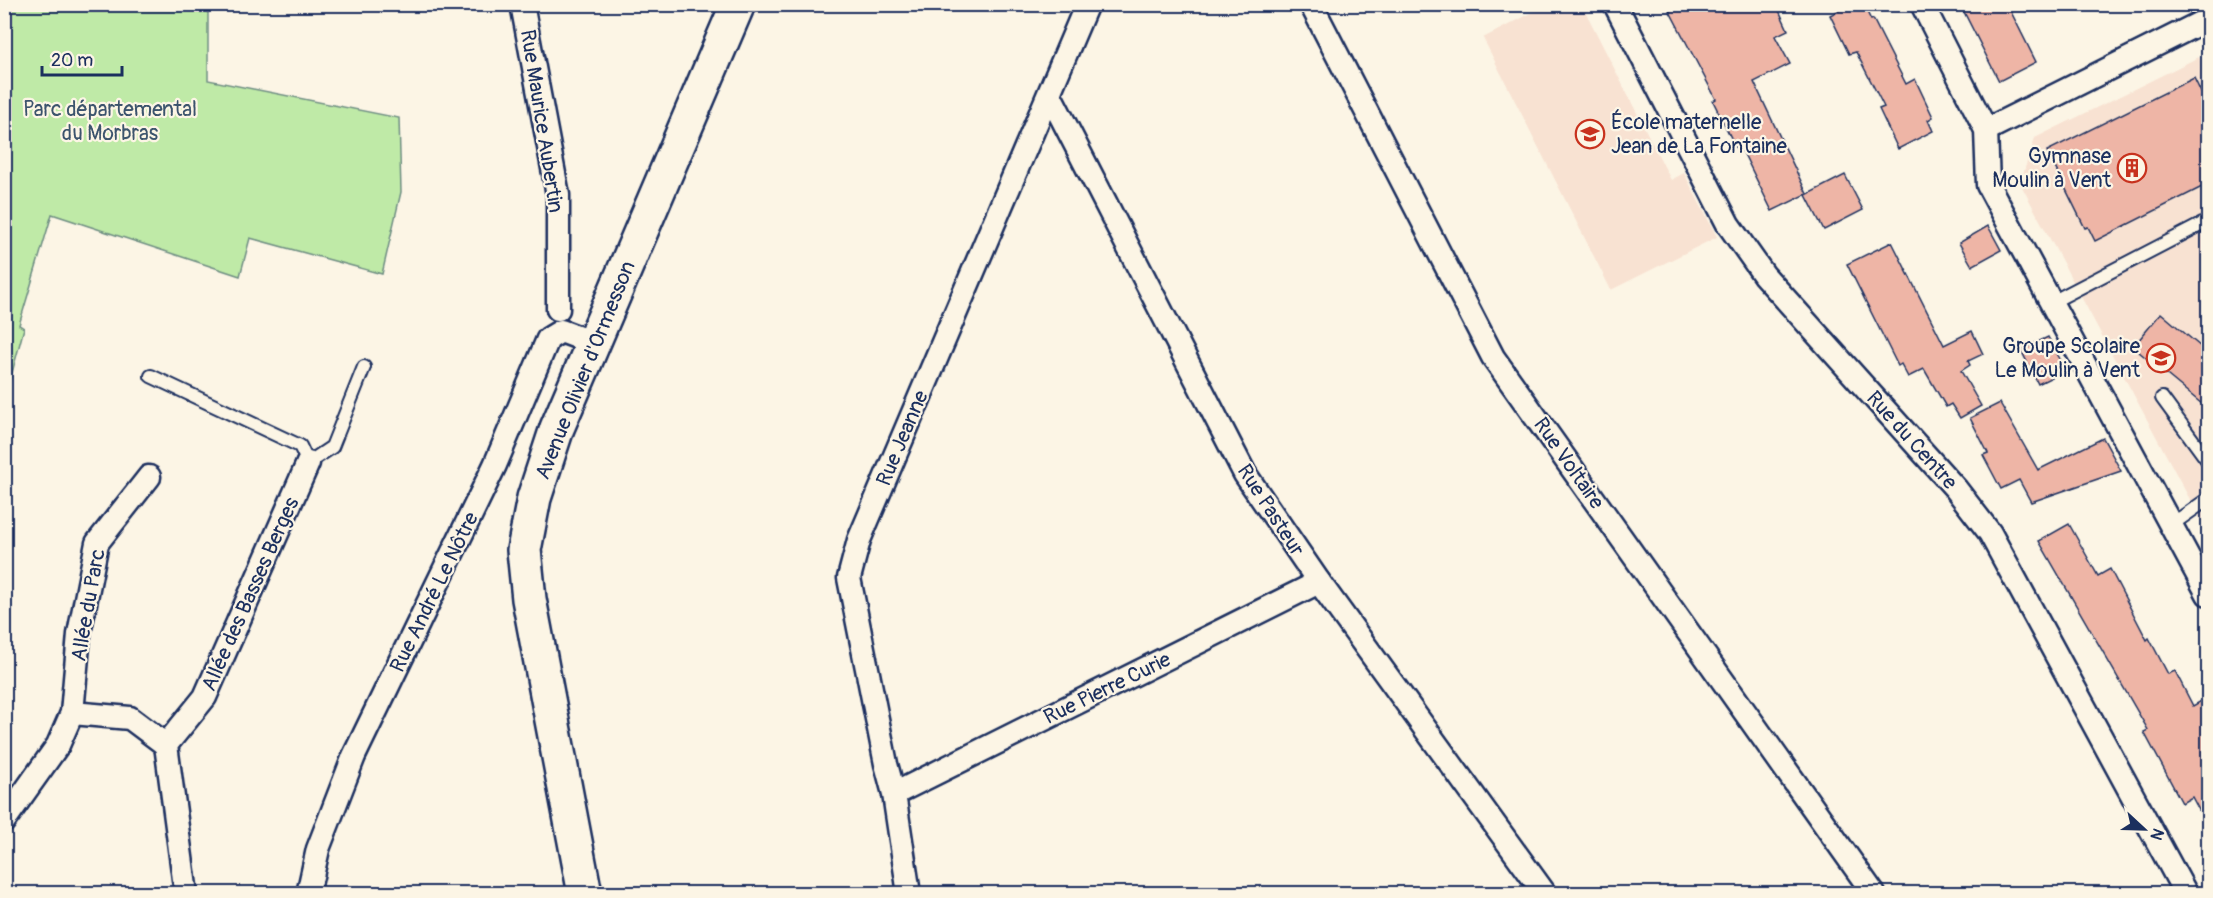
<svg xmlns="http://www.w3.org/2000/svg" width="2213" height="898" viewBox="0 0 2213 898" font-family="Pangolin,sans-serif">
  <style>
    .built { fill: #f8e2d2 }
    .green { fill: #bfeaa7; stroke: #6d8c82; stroke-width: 1.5 }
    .building { fill: #eeb5a6; stroke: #1b2f5e; stroke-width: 1.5 }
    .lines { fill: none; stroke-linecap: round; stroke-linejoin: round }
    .lane-casing { stroke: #1b2f5e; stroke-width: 16 }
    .street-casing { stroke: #1b2f5e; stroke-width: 27 }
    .secondary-casing { stroke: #1b2f5e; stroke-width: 38 }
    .lane { stroke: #fcf5e5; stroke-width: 12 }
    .street { stroke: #fcf5e5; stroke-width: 22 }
    .secondary { stroke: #fcf5e5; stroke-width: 33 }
    .labels { text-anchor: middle; stroke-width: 4.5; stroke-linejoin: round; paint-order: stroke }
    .park-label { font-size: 21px; fill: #3c546d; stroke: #fcf5e5 }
    .street-label { font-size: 21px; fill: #1b2f5e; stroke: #fcf5e5 }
    .poi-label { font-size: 21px; fill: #1b2f5e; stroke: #fcf5e5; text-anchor: end }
  </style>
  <rect width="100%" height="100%" fill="#fcf5e5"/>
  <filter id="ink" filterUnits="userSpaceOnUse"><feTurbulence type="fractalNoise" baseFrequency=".0167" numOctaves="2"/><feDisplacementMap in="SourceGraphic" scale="12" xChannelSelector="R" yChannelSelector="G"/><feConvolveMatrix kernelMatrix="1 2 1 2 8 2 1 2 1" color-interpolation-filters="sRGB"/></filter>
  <g filter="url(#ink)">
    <!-- built -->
    <g class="built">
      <polygon points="1549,4 1582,5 1671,180 1684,173 1717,237 1611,290 1483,38"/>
      <polygon points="2199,57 2208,75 2208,533 2020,183 2035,138"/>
    </g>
    <!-- green -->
    <polygon class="green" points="5,4 208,5 208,80 399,118 401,192 382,274 250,238 240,276 52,214 19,325 24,328 5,399"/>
    <!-- building -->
    <g class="building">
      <polygon points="1666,4 1776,4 1788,30 1775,36 1790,64 1754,82 1807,194 1772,211 1742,150 1738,152 1713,101 1716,99"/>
      <polygon points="1851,4 1863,4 1871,20 1873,19 1906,84 1915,79 1933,117 1928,120 1933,131 1898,149 1879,109 1884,107 1856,52 1849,54 1830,15"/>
      <polygon points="1960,4 2007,4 2036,62 1999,81"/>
      <polygon points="2194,78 2208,107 2208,184 2095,241 2088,227 2085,228 2047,151"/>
      <polygon points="1845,175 1863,210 1824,230 1806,195"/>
      <polygon points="1988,226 2001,250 1972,266 1959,243"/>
      <polygon points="1892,242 1944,345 1972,331 1983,354 1968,361 1970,365 1961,371 1981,406 1960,418 1951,404 1946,407 1924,369 1908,377 1901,364 1898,366 1847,264"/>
      <polygon points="2161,313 2208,353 2208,409 2133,347"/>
      <polygon points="2048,337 2066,370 2038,384 2021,350"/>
      <polygon points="2000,403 2038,470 2103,438 2121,471 2031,502 2019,480 2001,489 1983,455 1988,453 1970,418"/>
      <polygon points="2069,524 2098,576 2110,569 2147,640 2149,638 2168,674 2175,671 2193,706 2208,697 2208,827 2192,797 2182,803 2144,732 2148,730 2039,541"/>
    </g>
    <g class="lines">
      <!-- lane casing -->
      <g class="lane-casing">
        <g id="lane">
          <polyline points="2052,302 2208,221"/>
          <polyline points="151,376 300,446 308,463 332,447 364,367"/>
          <polyline points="2162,398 2208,461"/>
          <polyline points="2171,525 2208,499"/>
        </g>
      </g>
      <!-- street casing -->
      <g class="street-casing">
        <g id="street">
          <polyline points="522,4 558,195 558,309"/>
          <polyline points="1311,4 1493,357 1874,894"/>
          <polyline points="1615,4 1728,224 1764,275 1956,489 1990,533 2186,894"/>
          <polyline points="1922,4 1986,130 1988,185 2208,594"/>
          <polyline points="1050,95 1245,474 1319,582 1545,894"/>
          <polyline points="1986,130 2208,19"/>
          <polyline points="72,713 130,718 166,745"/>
          <polyline points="894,794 1319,582"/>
          <polyline points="4,821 58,745 72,713 79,634 97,543 149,477"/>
          <polyline points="186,894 166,745 205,697 308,463"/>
          <polyline points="308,894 318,849 354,756 495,465 548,339 561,331 593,343"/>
          <polyline points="909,894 894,794 886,764 849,578 859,540 1087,4"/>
        </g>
      </g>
      <!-- secondary casing -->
      <g class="secondary-casing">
        <polyline id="secondary" points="585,894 529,599 524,550 534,498 557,428 738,4"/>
      </g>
      <!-- lane -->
      <use href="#lane" class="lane"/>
      <!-- street -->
      <use href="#street" class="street"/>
      <!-- secondary -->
      <use href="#secondary" class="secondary"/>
    </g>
  </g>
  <!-- icons -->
  <defs>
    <g id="school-ring" transform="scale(1.5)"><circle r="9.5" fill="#fcf5e5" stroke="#c8321e" stroke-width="1.5"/><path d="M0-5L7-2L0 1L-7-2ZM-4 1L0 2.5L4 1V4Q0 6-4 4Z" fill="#c8321e"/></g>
    <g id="building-ring" transform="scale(1.5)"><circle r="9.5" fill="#fcf5e5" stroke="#c8321e" stroke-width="1.5"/><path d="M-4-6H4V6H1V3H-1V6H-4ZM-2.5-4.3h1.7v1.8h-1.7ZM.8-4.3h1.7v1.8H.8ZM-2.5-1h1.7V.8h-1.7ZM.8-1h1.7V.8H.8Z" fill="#c8321e"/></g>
  </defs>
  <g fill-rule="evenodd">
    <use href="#school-ring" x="1590" y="134"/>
    <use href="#building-ring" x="2132" y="168"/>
    <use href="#school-ring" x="2161" y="358"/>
  </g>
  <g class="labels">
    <!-- park labels -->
    <g class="park-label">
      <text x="110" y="116">Parc départemental<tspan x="110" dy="24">du Morbras</tspan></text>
    </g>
    <!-- street labels -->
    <g class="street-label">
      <text transform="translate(542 121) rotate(81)" y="7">Rue Maurice Aubertin</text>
      <text transform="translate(585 370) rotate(-68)" y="7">Avenue Olivier d'Ormesson</text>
      <text transform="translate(902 438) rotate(-67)" y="7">Rue Jeanne</text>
      <text transform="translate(1912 440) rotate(48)" y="7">Rue du Centre</text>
      <text transform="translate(1569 463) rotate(55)" y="7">Rue Voltaire</text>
      <text transform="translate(1271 510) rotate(57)" y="7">Rue Pasteur</text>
      <text transform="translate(434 592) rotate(-64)" y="7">Rue André Le Nôtre</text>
      <text transform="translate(250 594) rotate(-66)" y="7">Allée des Basses Berges</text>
      <text transform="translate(88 605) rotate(-80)" y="7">Allée du Parc</text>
      <text transform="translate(1107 688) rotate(-26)" y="7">Rue Pierre Curie</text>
    </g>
    <!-- poi labels -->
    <g class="poi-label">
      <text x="1611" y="129" text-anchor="start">École maternelle<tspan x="1611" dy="24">Jean de La Fontaine</tspan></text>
      <text x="2111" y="163">Gymnase<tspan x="2111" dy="24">Moulin à Vent</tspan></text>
      <text x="2140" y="353">Groupe Scolaire<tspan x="2140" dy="24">Le Moulin à Vent</tspan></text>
    </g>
  </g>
  <!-- margin -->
  <rect width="2213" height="898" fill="none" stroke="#fcf5e5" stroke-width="24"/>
  <rect x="12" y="12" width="2189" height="874" fill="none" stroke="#1b2f5e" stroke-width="2" filter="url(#ink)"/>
  <!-- north arrow -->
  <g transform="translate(2144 829) rotate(112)" stroke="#fcf5e5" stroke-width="4.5" paint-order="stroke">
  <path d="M0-4.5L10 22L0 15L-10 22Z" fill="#1b2f5e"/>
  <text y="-9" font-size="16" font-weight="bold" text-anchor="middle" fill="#1b2f5e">N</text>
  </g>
  <!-- scale -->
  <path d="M42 66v9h80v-9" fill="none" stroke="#1b2f5e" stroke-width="3"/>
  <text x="51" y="66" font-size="18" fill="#1b2f5e" stroke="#fcf5e5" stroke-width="4.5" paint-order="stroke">20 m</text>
</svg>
